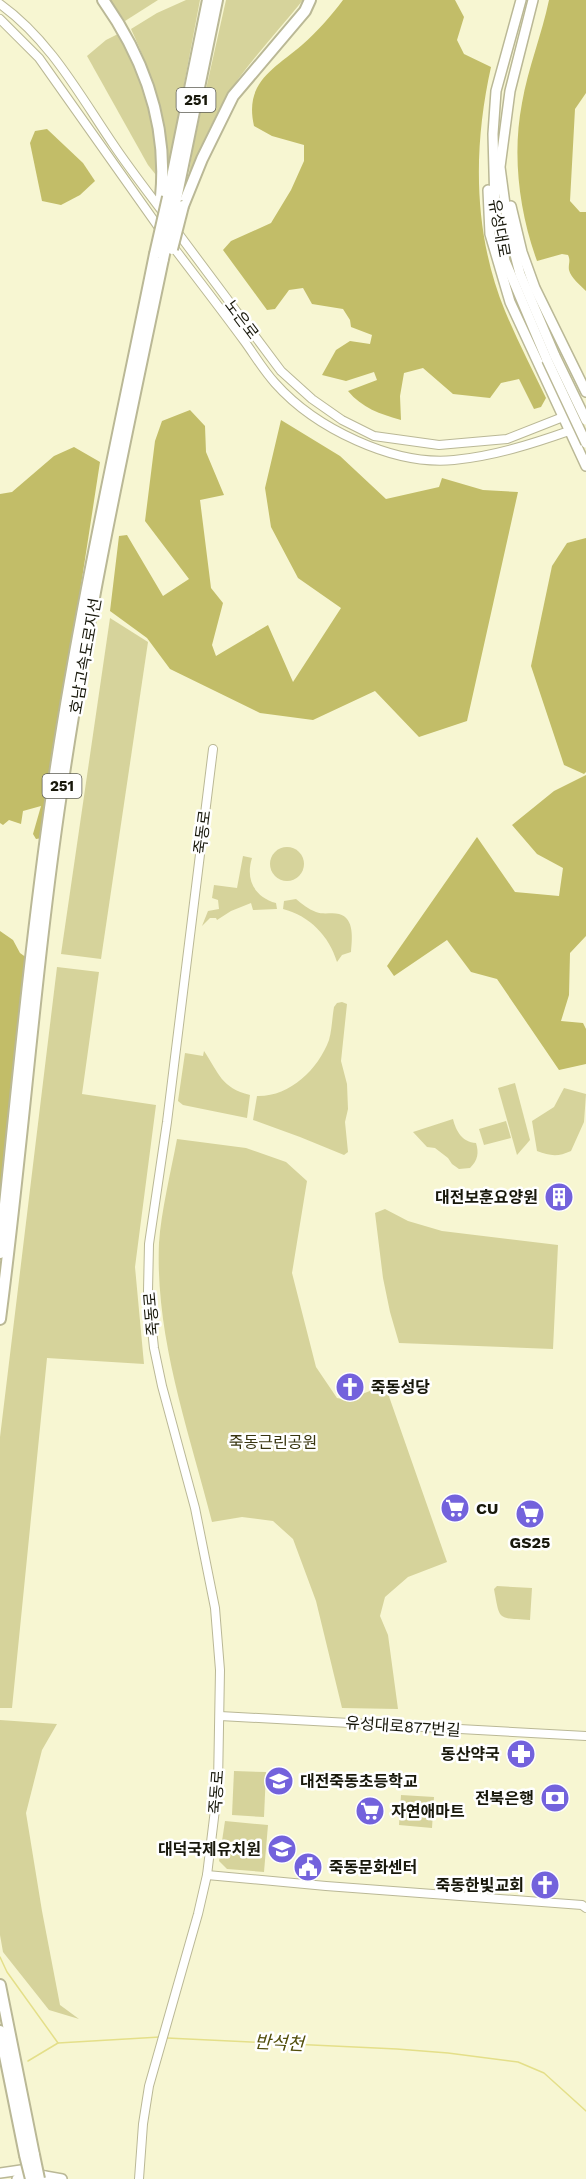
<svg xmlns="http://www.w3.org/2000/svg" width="586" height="2179" viewBox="0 0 586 2179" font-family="'Work Sans','Noto Sans KR',sans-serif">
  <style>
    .green { fill: #d6d39b }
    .forest { fill: #c2bd68 }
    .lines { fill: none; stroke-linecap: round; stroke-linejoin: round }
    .stream { stroke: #e4df89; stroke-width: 1.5 }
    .minor-casing { stroke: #bab896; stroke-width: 10 }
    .major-casing { stroke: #bab896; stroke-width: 12 }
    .highway-casing { stroke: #bab896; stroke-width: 14 }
    .minor { stroke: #fff; stroke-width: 8 }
    .major { stroke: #fff; stroke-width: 9 }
    .highway { stroke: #fff; stroke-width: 10 }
    .major-bridge-casing { stroke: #bab896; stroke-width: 12; stroke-linecap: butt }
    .highway-bridge-casing { stroke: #bab896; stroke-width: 14; stroke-linecap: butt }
    .major-bridge { stroke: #fff; stroke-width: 9 }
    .highway-bridge { stroke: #fff; stroke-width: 10 }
    .labels { text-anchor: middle; stroke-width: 5; stroke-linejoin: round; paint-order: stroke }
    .shield { fill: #fff; stroke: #5d5d54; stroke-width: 1.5 }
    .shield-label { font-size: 15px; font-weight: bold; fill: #18180b }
    .street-label { font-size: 16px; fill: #18180b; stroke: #fff }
    .poi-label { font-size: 16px; font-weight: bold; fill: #18180b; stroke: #fff; text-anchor: end }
    .park-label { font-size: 16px; fill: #383510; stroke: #fff }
    .water-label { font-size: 18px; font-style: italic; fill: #524e0b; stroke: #fff }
  </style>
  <rect width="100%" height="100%" fill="#f7f6d2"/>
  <!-- green -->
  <g class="green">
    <polygon points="109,0 158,0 125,21"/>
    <path d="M186,0H200L167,174C164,119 155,80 131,29L157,13Z"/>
    <path d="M226,0H303C282,26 259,51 239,78C216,110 200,148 187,185L193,147Z"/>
    <polygon points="118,34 141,73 152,114 158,167 156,175 148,165 87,56 106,40"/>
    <polygon points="110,618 148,642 101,959 61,954"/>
    <circle cx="287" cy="864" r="17"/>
    <path d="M243,856L252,858C245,880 255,897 276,903L277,909L253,910L251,903L231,911L217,920L216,918H210L202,926L208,911L219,909L218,900L212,898L214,885L237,888Z"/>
    <path d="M296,899C302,904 308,909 316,912C324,915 332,912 339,914C355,918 352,940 351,952L342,955L337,962C329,936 310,916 283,909L284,901Z"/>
    <polygon points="57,967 99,972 82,1094 156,1105 135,1267 144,1364 47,1358 12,1708 0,1708 0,1437"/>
    <path d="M342,1002L347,1004L341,1061L347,1084L348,1109L345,1122L348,1152L344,1155L300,1137L253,1120L257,1096C289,1097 318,1070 329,1040C332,1030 332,1018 334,1007L337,1003Z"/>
    <path d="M204,1051C219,1073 221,1088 250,1095L247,1118L183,1105L178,1101L185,1053L203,1056Z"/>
    <polygon points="515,1083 530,1140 517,1155 498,1088"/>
    <path d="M564,1088L586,1094L584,1122L571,1151C558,1157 550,1156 537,1151L532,1121L554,1107Z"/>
    <path d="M453,1119C456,1131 462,1142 476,1143C479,1153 478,1160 470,1168L459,1169L452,1164L448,1158L435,1148L427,1147L413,1132Z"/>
    <polygon points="506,1121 511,1138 484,1145 479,1129"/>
    <path d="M177,1139L246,1148L286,1162L307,1181L292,1273L316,1367L337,1398L347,1400L385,1385L447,1562L408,1577L385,1597L380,1616L388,1635L398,1709L342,1708L316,1601L293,1539L273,1521L242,1517L212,1522C189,1431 155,1338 159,1243C161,1212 171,1171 177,1139Z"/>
    <polygon points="385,1209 408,1221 442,1231 558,1245 553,1349 399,1343 390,1312 383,1278 375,1213"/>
    <path d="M497,1586L532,1588L530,1620C497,1618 500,1621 494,1589Z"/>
    <polygon points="0,1720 57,1724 42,1750 26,1813 42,1911 60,2005 79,2019 49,2010 3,1952 0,1935"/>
    <polygon points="234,1771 266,1772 264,1817 232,1815"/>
    <polygon points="401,1795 434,1797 432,1828 399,1825"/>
    <polygon points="225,1821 268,1825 264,1872 227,1869 219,1861"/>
  </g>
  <!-- forest -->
  <g class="forest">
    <path d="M343,0H455L464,17L457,40L464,54L491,67C473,148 473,233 505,311C517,340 532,369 546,398L541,407L534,409L519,379L501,383L490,398L453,394L423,368L404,373L400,396L401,420C380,414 362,408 348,391L377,380L374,372L346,381L322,375L336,350L350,341L370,344L372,335L351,327L350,320L343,309L312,304L303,288L289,290L275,309L267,310L223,250L231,241L271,223L291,190L304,161V145L272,136L254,126C244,82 274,69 302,45C318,31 331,16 343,0Z"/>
    <path d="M549,0H586V93L575,109L570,201L580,212H586V291C580,285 571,278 569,270C568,264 571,261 568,255L562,254L537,261C519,211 512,155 522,103C528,68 542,34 549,0Z"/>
    <polygon points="47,129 83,163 95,181 80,195 61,205 42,201 30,143 35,131"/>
    <polygon points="190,410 205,426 206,452 224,495 200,500 211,588 223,603 212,645 216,656 268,625 293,682 341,608 298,578 271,527 265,488 281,420 340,456 386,499 439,487 442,478 483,490 518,492 467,721 419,737 375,691 313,720 260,713 170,669 147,638 110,611 119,536 127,535 163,596 189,579 145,521 155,441 162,421"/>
    <polygon points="74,447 100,462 42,838 36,839 33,834 41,806 23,811 21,824 9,820 3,825 0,823 0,494 12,492 54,456"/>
    <polygon points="586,538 586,772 584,774 564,765 531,666 552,566 567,543"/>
    <polygon points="586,775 586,936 570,953 569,995 561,1021 583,1023 586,1029 586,1064 559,1070 497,979 471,972 447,940 394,976 387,966 477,837 515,892 559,896 563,868 537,854 512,825 554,791"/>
    <polygon points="0,931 13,940 20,953 27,958 0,1199"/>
  </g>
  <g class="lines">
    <!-- stream -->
    <g class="stream">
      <polyline points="0,1957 7,1972 58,2043 160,2037"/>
      <polyline points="167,2038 397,2049 448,2053 518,2062 544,2073 586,2111"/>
      <polyline points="28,2061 58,2043"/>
    </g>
    <!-- minor casing -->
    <g class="minor-casing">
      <g id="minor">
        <path d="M0,4C50,40 79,94 113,144C129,168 147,191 165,215"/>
        <polyline points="0,19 39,58 162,232"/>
        <polyline points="175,229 281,371 312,399 342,420 374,436 439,445 507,439 563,417"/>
        <path d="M171,244C196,277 221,309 245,342C255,356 264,371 275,383C315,428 393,466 454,460C494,456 532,444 569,431"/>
        <polyline points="220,1716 586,1736"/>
        <polyline points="207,1875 326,1886 582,1905 586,1908"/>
        <polyline points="139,2179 143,2124 149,2086 198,1914 207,1875 218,1785 220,1670 215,1608 195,1508 162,1386 154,1348 148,1291 149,1244 167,1122 213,749"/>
      </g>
    </g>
    <!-- major casing -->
    <g class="major-casing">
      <g id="major">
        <polyline points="521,0 496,91 493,134 495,207 505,261 547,360"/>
        <polyline points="533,0 510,91 500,167 508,227 520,274 555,356"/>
        <polyline points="488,190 490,234 510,302 586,466"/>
        <polyline points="511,206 522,252 535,288 586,392"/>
        <polyline points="0,2173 21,2170 45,2176"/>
        <polyline points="17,2179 45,2176 62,2179"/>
      </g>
    </g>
    <!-- highway casing -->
    <g class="highway-casing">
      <g id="highway">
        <path d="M103,0C144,58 168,125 161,197"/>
        <polyline points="168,197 208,0"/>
        <polyline points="176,199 217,0"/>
        <polyline points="183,206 202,159 233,96 305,11 310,0"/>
        <path d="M0,1253C16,1100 30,946 52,794C78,613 119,433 155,254"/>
        <path d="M0,1319C23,1144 35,969 61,794C87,614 126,436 163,259"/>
        <polyline points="0,1985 34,2155"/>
        <polyline points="0,2031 25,2155"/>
      </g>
    </g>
    <!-- minor -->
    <use href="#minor" class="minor"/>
    <!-- major -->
    <use href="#major" class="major"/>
    <!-- highway -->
    <use href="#highway" class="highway"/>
    <!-- major-bridge casing -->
    <g class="major-bridge-casing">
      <g id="major-bridge">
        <polyline points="555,356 586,420"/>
        <polyline points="547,360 586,443"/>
      </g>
    </g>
    <!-- highway-bridge casing -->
    <g class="highway-bridge-casing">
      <g id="highway-bridge">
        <polyline points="172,249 183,206"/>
        <polyline points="155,254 168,197"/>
        <polyline points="163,259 176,199"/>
        <polyline points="25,2155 31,2179"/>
        <polyline points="34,2155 39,2179"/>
      </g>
    </g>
    <!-- major-bridge -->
    <use href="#major-bridge" class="major-bridge"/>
    <!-- highway-bridge -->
    <use href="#highway-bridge" class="highway-bridge"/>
  </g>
  <!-- icons -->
  <defs>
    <g id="building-disc" transform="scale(1.5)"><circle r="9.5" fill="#7362dc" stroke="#fff"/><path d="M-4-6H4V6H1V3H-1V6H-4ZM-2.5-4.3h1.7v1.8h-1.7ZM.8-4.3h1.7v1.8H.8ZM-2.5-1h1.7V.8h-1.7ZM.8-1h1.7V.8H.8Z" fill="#fff"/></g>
    <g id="church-disc" transform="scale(1.5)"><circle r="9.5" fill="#7362dc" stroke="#fff"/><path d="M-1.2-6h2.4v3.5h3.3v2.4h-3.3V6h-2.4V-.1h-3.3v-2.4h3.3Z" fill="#fff"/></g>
    <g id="supermarket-disc" transform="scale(1.5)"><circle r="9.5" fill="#7362dc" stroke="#fff"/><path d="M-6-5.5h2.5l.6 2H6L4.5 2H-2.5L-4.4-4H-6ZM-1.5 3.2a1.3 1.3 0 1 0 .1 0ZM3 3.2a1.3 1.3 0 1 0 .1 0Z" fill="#fff"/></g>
    <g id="pharmacy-disc" transform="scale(1.5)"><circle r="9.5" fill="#7362dc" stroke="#fff"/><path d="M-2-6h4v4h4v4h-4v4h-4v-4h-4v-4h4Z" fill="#fff"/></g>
    <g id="school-disc" transform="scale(1.5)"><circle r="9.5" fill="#7362dc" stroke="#fff"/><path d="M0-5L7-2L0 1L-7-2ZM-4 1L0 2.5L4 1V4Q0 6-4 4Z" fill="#fff"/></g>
    <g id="bank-disc" transform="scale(1.5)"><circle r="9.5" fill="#7362dc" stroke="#fff"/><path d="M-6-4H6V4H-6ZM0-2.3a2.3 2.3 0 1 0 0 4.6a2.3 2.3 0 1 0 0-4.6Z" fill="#fff"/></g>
    <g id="civic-disc" transform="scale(1.5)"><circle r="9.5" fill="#7362dc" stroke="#fff"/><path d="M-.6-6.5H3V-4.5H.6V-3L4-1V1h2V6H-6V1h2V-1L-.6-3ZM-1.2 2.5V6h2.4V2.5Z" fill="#fff"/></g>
  </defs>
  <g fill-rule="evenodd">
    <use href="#building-disc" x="559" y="1197"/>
    <use href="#church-disc" x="350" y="1387"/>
    <use href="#supermarket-disc" x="455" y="1508"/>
    <use href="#supermarket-disc" x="530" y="1514"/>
    <use href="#pharmacy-disc" x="521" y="1754"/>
    <use href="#school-disc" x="279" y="1781"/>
    <use href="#bank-disc" x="555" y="1798"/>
    <use href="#supermarket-disc" x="370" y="1811"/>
    <use href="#school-disc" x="282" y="1849"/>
    <use href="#civic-disc" x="308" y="1867"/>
    <use href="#church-disc" x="545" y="1885"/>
  </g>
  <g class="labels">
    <!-- shield labels -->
    <g class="shield">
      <rect x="176.5" y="88" width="39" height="24" rx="4.5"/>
      <rect x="42.5" y="774" width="39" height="24" rx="4.5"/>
    </g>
    <g class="shield-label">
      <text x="196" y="105">251</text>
      <text x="62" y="791">251</text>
    </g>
    <!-- street labels -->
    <g class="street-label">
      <text transform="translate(500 228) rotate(80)" y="6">유성대로</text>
      <text transform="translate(242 319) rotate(53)" y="6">노은로</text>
      <text transform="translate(85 656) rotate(-80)" y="6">호남고속도로지선</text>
      <text transform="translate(202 832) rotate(-83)" y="6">죽동로</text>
      <text transform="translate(151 1314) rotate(-95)" y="6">죽동로</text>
      <text transform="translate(403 1726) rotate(4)" y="6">유성대로877번길</text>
      <text transform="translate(216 1792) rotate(-86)" y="6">죽동로</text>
    </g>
    <!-- poi labels -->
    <g class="poi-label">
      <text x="538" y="1203">대전보훈요양원</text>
      <text x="371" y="1393" text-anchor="start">죽동성당</text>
      <text x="476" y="1514" text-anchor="start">CU</text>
      <text x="530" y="1548" text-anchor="middle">GS25</text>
      <text x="500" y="1760">동산약국</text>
      <text x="300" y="1787" text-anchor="start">대전죽동초등학교</text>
      <text x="534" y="1804">전북은행</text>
      <text x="391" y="1817" text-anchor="start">자연애마트</text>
      <text x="261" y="1855">대덕국제유치원</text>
      <text x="329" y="1873" text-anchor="start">죽동문화센터</text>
      <text x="524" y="1891">죽동한빛교회</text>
    </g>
    <!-- park labels -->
    <g class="park-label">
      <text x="273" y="1448">죽동근린공원</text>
    </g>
    <!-- water labels -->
    <g class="water-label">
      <text transform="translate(279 2043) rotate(3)" y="6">반석천</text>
    </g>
  </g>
</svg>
